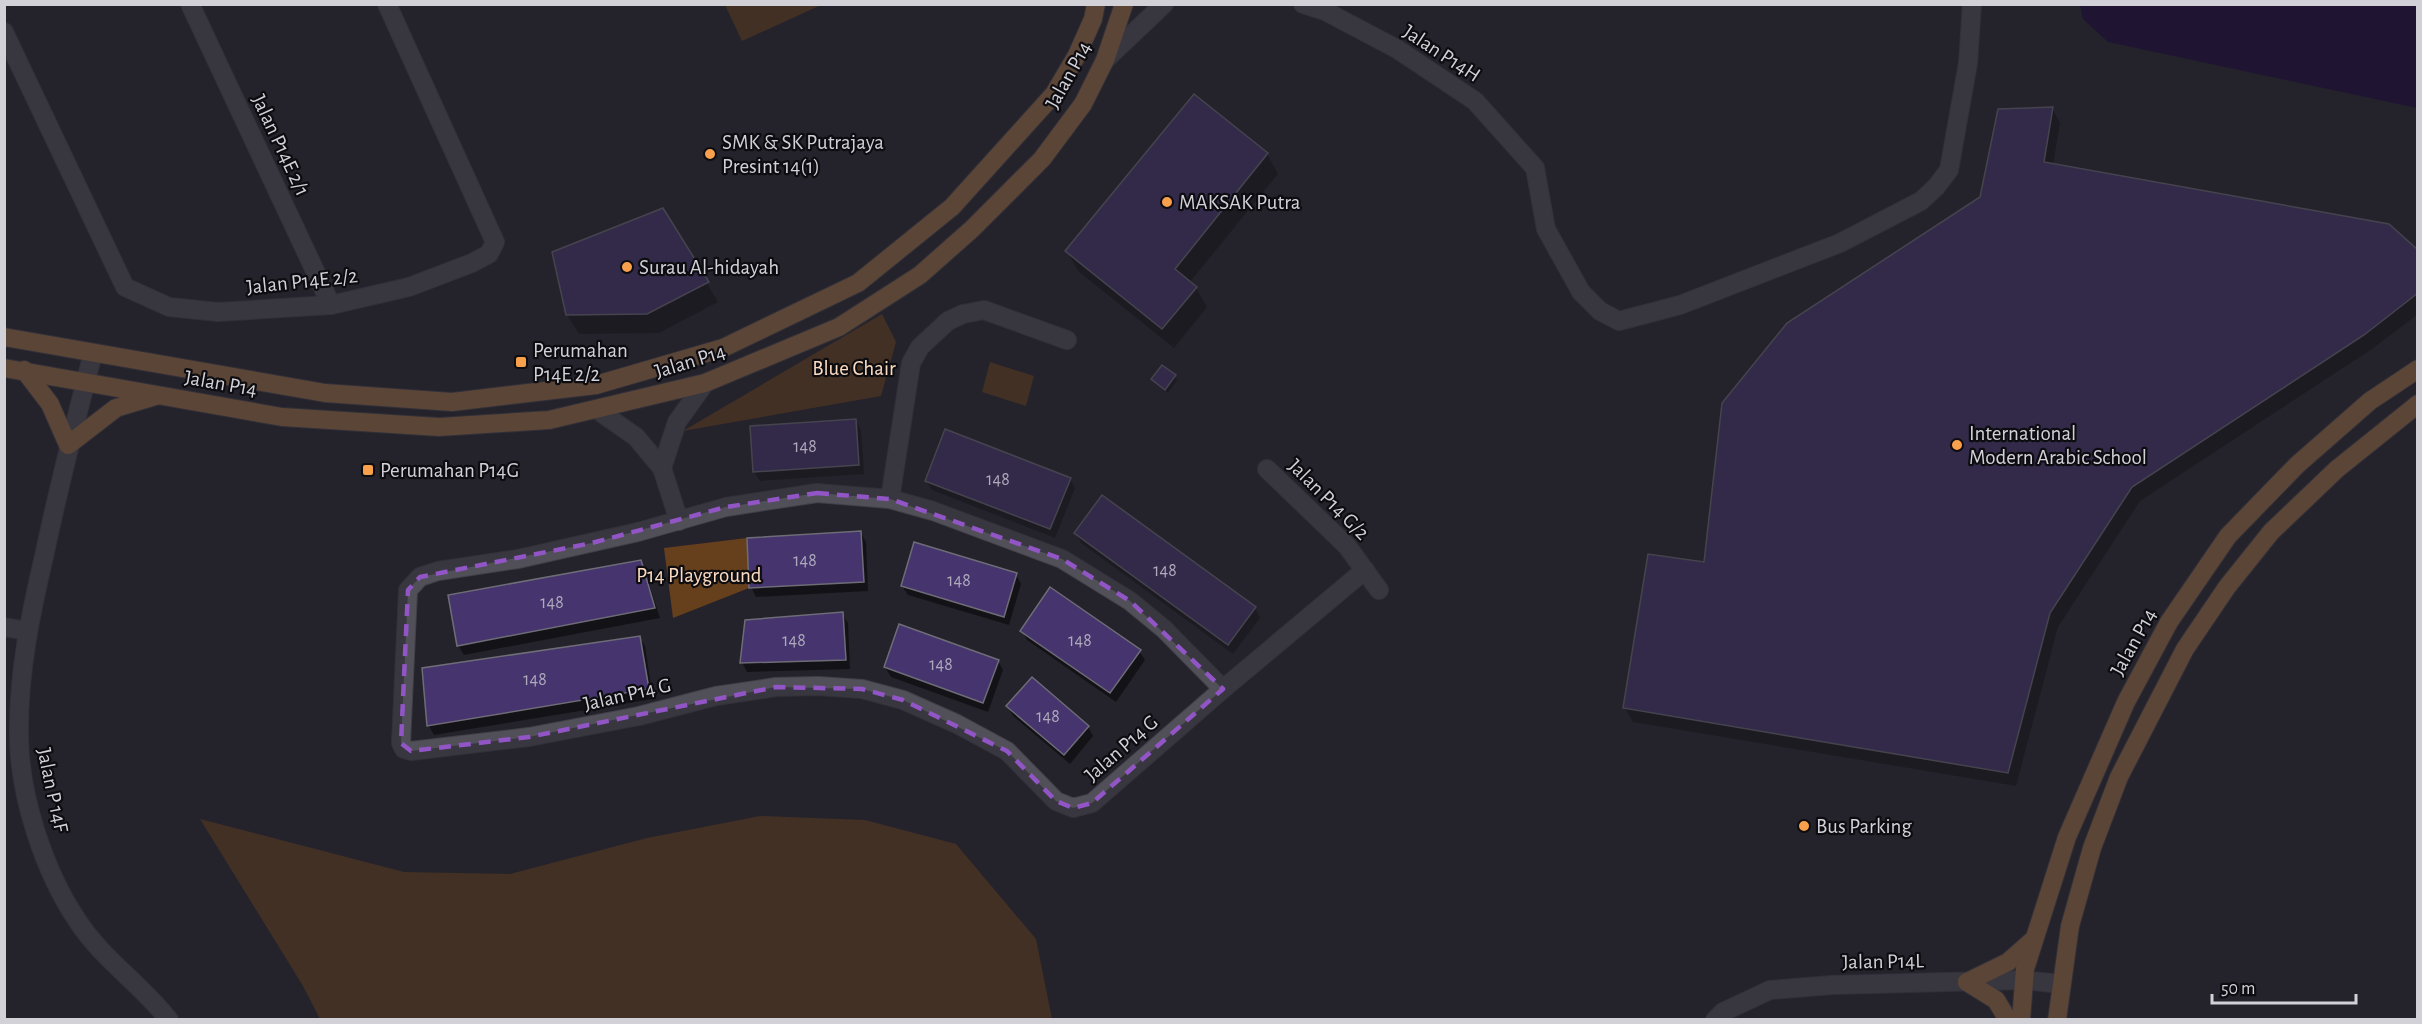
<svg xmlns="http://www.w3.org/2000/svg" width="2422" height="1024" viewBox="0 0 2422 1024" font-family="'Alegreya Sans',sans-serif">
  <style>
    .green { fill: #66401c }
    .water { fill: #1a043a }
    .shadow { fill: #0007 }
    .building { fill: #45346d; stroke: #6e6c76; stroke-width: 1.5 }
    .lines { fill: none; stroke-linecap: round; stroke-linejoin: round }
    .minor-casing { stroke: #413f47; stroke-width: 20 }
    .major-casing { stroke: #413f47; stroke-width: 20 }
    .minor { stroke: #515059; stroke-width: 18 }
    .major { stroke: #9d6f45; stroke-width: 18 }
    .marked { fill: none; stroke: #9155c5; stroke-width: 4.5; stroke-dasharray: 12 8; stroke-linejoin: round }
    .poi-dot { fill: #f8a04b; stroke: #0d0d11; stroke-width: 2 }
    .labels { text-anchor: middle; stroke-width: 4.5; stroke-linejoin: round; paint-order: stroke }
    .number-label { font-size: 18px; fill: #afaabc }
    .street-label { font-size: 21px; fill: #d2d1d7; stroke: #0d0d11 }
    .poi-label { font-size: 21px; fill: #d2d1d7; stroke: #0d0d11; text-anchor: start }
    .park-label { font-size: 21px; fill: #fcdcc1; stroke: #0d0d11 }
  </style>
  <rect width="100%" height="100%" fill="#24232b"/>
  <!-- green -->
  <g class="green">
    <polygon points="725,5 821,5 742,41"/>
    <polygon points="882,314 896,342 881,396 683,431"/>
    <polygon points="990,362 1034,376 1026,406 982,392"/>
    <polygon points="747,538 749,588 673,618 664,548"/>
    <polygon points="760,816 865,820 956,844 1036,939 1052,1019 320,1019 303,986 200,819 404,872 510,874 647,838"/>
  </g>
  <!-- water -->
  <polygon class="water" points="2080,5 2417,5 2417,108 2108,42 2083,19"/>
  <!-- shadow -->
  <g class="shadow">
    <polygon points="1194,96 1267,154 1278,174 1189,283 1196,288 1207,307 1174,348 1078,271 1067,251"/>
    <polygon points="2052,108 2060,123 2053,165 2418,252 2418,314 2372,349 2140,501 2058,627 2016,786 1633,722 1625,708 1705,564 1982,198"/>
    <polygon points="663,210 718,302 659,333 579,334 567,315"/>
    <polygon points="1175,376 1177,380 1168,393 1153,379"/>
    <polygon points="856,421 861,430 864,474 760,481 754,472"/>
    <polygon points="1070,479 1075,488 1055,538 932,490 926,481"/>
    <polygon points="861,533 866,542 868,591 756,597 751,587"/>
    <polygon points="1076,533 1255,608 1260,618 1233,654 1081,543"/>
    <polygon points="640,561 645,571 660,618 464,655 458,645"/>
    <polygon points="1016,574 1021,584 1009,625 908,595 902,586"/>
    <polygon points="842,614 848,623 850,669 747,672 742,662"/>
    <polygon points="1022,631 1139,651 1145,660 1116,702 1027,640"/>
    <polygon points="639,637 645,646 653,699 434,735 429,726 423,669"/>
    <polygon points="998,661 1003,670 988,712 891,677 885,667"/>
    <polygon points="1008,707 1088,727 1093,736 1070,764 1013,716"/>
  </g>
  <!-- building -->
  <g class="building">
    <polygon points="1194,94 1268,153 1175,269 1197,287 1162,329 1065,251"/>
    <polygon points="2053,107 2044,162 2389,224 2418,250 2418,293 2364,335 2132,487 2050,613 2008,773 1623,708 1648,554 1704,562 1722,403 1787,323 1980,197 1998,109"/>
    <polygon points="663,208 709,282 647,314 566,315 552,252"/>
    <polygon points="1162,365 1176,375 1165,390 1151,379"/>
    <polygon points="856,419 859,465 753,472 750,426"/>
    <polygon points="945,429 1071,478 1050,529 925,481"/>
    <polygon points="1102,495 1256,607 1228,645 1074,533"/>
    <polygon points="861,531 864,582 749,588 747,538"/>
    <polygon points="914,542 1017,573 1004,617 901,586"/>
    <polygon points="641,560 655,608 457,646 448,595"/>
    <polygon points="1050,587 1141,650 1110,693 1020,631"/>
    <polygon points="843,612 846,660 740,663 745,620"/>
    <polygon points="899,624 999,660 983,703 884,667"/>
    <polygon points="640,636 649,689 427,726 422,668"/>
    <polygon points="1032,677 1089,726 1064,755 1006,706"/>
  </g>
  <g class="lines">
    <!-- minor casing -->
    <g class="minor-casing">
      <g id="minor">
        <polyline points="190,4 331,305"/>
        <polyline points="1303,4 1325,11 1397,49 1475,101 1535,168 1546,229 1581,292 1600,311 1619,321 1680,305 1840,243 1921,201 1936,187 1949,170 1968,63 1972,4"/>
        <polyline points="4,32 125,287 169,307 218,312 331,305 409,287 472,263 489,254 495,242 387,4"/>
        <polyline points="1105,60 1164,4"/>
        <path d="M93,353C76,419 59,485 45,552C31,612 18,673 19,735C19,795 44,871 77,920C102,959 141,984 169,1020"/>
        <polyline points="596,409 636,437 662,468 679,521"/>
        <polyline points="662,468 677,422 705,383"/>
        <polyline points="1267,469 1347,546 1379,590"/>
        <polyline points="890,499 911,363 920,347 948,321 963,314 984,310 1067,340"/>
        <polyline points="4,627 27,631"/>
        <polyline points="1223,689 1164,629 1130,601 1062,559 933,511 890,499 817,493 726,507 638,532 518,559 438,571 420,577 408,590 401,743 404,749 411,751 529,737 639,716 716,696 776,687 818,686 862,689 903,700 957,724 1007,751 1056,801 1073,808 1092,803 1223,689 1365,570"/>
        <polyline points="1715,1020 1723,1012 1770,990 1832,985 2023,980 2061,984"/>
      </g>
    </g>
    <!-- major casing -->
    <g class="major-casing">
      <g id="major">
        <polyline points="4,337 325,393 452,402 596,385 723,348 858,283 952,207 1054,94 1077,55 1093,19 1096,4"/>
        <polyline points="4,368 282,417 439,427 549,420 705,383 839,327 920,275 972,229 1042,159 1083,104 1105,60 1124,4"/>
        <polyline points="24,370 50,404 68,445 116,408 156,396"/>
        <polyline points="1967,982 2008,962 2033,940"/>
        <polyline points="1967,982 1996,1000 2008,1020"/>
        <polyline points="2021,1020 2025,969 2067,837 2126,702 2169,622 2228,536 2297,465 2370,401 2418,369"/>
        <polyline points="2057,1020 2070,926 2092,848 2119,777 2185,649 2227,587 2271,532 2337,469 2418,404"/>
      </g>
    </g>
    <!-- minor -->
    <use href="#minor" class="minor"/>
    <!-- major -->
    <use href="#major" class="major"/>
  </g>
  <!-- marked area -->
  <path d="M0 0H2422V1024H0ZM817,493L890,499L1062,559L1130,601L1223,689L1092,803L1073,808L1056,801L1007,751L903,700L862,689L776,687L529,737L411,751L401,743L408,590L420,577L592,543L726,507Z" fill="#24232b" fill-opacity=".55" fill-rule="evenodd"/>
  <path class="marked" d="M817,493L890,499L1062,559L1130,601L1223,689L1092,803L1073,808L1056,801L1007,751L903,700L862,689L776,687L529,737L411,751L401,743L408,590L420,577L592,543L726,507Z"/>
  <!-- markers -->
  <g class="poi-dot">
    <circle cx="710" cy="154" r="6"/>
    <circle cx="1167" cy="202" r="6"/>
    <circle cx="627" cy="267" r="6"/>
    <rect x="515" y="356" width="12" height="12" rx="3"/>
    <circle cx="1957" cy="445" r="6"/>
    <rect x="362" y="464" width="12" height="12" rx="3"/>
    <circle cx="1804" cy="826" r="6"/>
  </g>
  <g class="labels">
    <!-- number labels -->
    <g class="number-label">
      <text x="805" y="452">148</text>
      <text x="998" y="485">148</text>
      <text x="805" y="566">148</text>
      <text x="1165" y="576">148</text>
      <text x="959" y="586">148</text>
      <text x="552" y="608">148</text>
      <text x="794" y="646">148</text>
      <text x="1080" y="646">148</text>
      <text x="941" y="670">148</text>
      <text x="535" y="685">148</text>
      <text x="1048" y="722">148</text>
    </g>
    <!-- street labels -->
    <g class="street-label">
      <text transform="translate(1442 53) rotate(33)" y="7">Jalan P14H</text>
      <text transform="translate(1068 75) rotate(-61)" y="7">Jalan P14</text>
      <text transform="translate(281 145) rotate(65)" y="7">Jalan P14E 2/1</text>
      <text transform="translate(302 281) rotate(-6)" y="7">Jalan P14E 2/2</text>
      <text transform="translate(690 361) rotate(-17)" y="7">Jalan P14</text>
      <text transform="translate(221 383) rotate(10)" y="7">Jalan P14</text>
      <text transform="translate(1329 499) rotate(45)" y="7">Jalan P14 G/2</text>
      <text transform="translate(2133 642) rotate(-61)" y="7">Jalan P14</text>
      <text transform="translate(627 694) rotate(-13)" y="7">Jalan P14 G</text>
      <text transform="translate(1121 748) rotate(-41)" y="7">Jalan P14 G</text>
      <text transform="translate(53 790) rotate(78)" y="7">Jalan P 14F</text>
      <text transform="translate(1883 961) rotate(-1)" y="7">Jalan P14L</text>
    </g>
    <!-- poi labels -->
    <g class="poi-label">
      <text x="722" y="149">SMK &amp; SK Putrajaya<tspan x="722" dy="24">Presint 14(1)</tspan></text>
      <text x="1179" y="209">MAKSAK Putra</text>
      <text x="639" y="274">Surau Al-hidayah</text>
      <text x="533" y="357">Perumahan<tspan x="533" dy="24">P14E 2/2</tspan></text>
      <text x="1969" y="440">International<tspan x="1969" dy="24">Modern Arabic School</tspan></text>
      <text x="380" y="477">Perumahan P14G</text>
      <text x="1816" y="833">Bus Parking</text>
    </g>
    <!-- park labels -->
    <g class="park-label">
      <text x="854" y="375">Blue Chair</text>
      <text x="699" y="582">P14 Playground</text>
    </g>
  </g>
  <!-- border -->
  <rect width="2422" height="1024" fill="none" stroke="#d2d1d7" stroke-width="12"/>
  <!-- scale -->
  <path d="M2212 994v9h144v-9" fill="none" stroke="#d2d1d7" stroke-width="3"/>
  <text x="2221" y="994" font-size="18" fill="#d2d1d7" stroke="#0d0d11" stroke-width="4.5" paint-order="stroke">50 m</text>
</svg>
